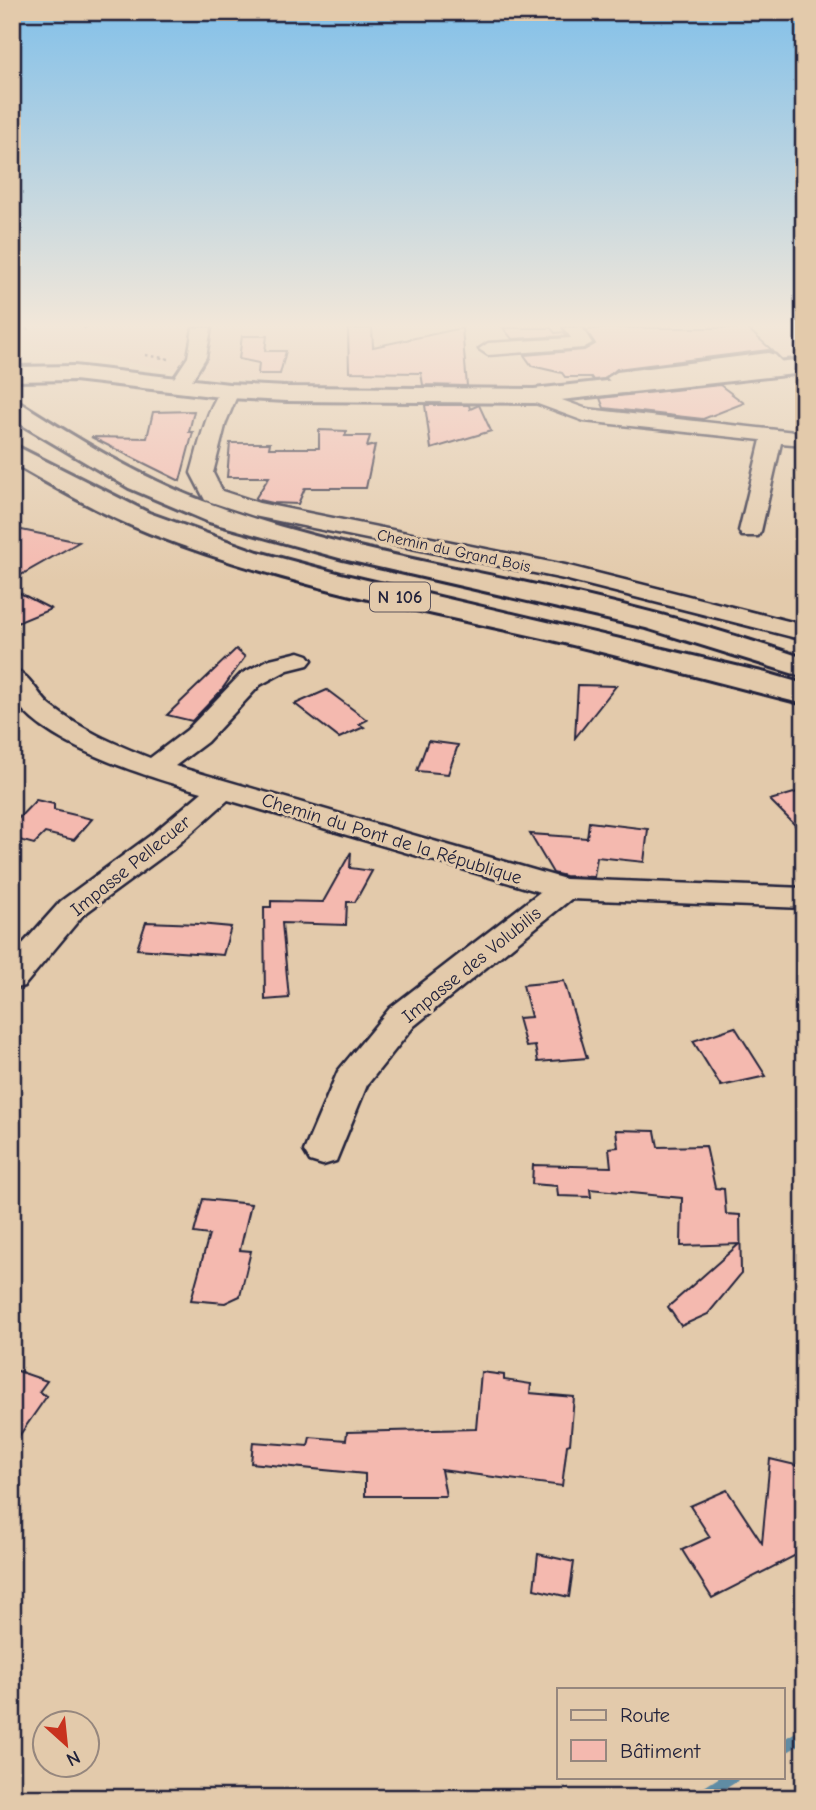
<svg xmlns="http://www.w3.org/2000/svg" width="816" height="1810" viewBox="0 0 816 1810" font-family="'Comic Neue',sans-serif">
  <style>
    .built { fill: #e4c2aa }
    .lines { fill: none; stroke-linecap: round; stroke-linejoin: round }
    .stream { stroke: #608ca4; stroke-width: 13 }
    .building { fill: #f4b9af; stroke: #22223b; stroke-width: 2 }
    .minor-casing { stroke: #22223b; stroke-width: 5 }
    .major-casing { stroke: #22223b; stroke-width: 6 }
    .path { stroke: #22223b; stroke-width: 2.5; stroke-dasharray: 3.5 3.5; stroke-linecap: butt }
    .minor { fill: #e3caab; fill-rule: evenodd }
    .major { fill: #e3caab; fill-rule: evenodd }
    .labels { text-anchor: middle; stroke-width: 6; stroke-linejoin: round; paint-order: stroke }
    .far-street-label { font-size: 16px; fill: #22223b; stroke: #e3caab }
    .shield { fill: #e3caab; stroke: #5c545d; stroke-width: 2 }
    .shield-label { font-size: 18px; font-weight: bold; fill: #22223b }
    .street-label { font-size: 19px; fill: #22223b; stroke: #e3caab }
  </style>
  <rect width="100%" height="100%" fill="#e3caab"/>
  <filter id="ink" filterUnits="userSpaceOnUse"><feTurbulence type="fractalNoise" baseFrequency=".0143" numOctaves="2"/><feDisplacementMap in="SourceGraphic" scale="14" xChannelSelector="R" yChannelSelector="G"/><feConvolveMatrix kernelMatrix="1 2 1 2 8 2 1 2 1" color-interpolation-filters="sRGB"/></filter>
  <g filter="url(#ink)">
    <!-- built -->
    <polygon class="built" points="12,328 385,328 391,359 513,360 628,354 804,331 804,364 494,400 219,378 12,342"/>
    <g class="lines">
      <!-- stream -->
      <g class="stream">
        <polyline points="783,1747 804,1735"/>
        <polyline points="699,1798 732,1777"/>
      </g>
    </g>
    <!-- building -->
    <g class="building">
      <polygon points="372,328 373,347 462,328 467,386 423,385 421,373 349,372 348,329"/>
      <polygon points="503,328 551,328 555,333 564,332 566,336 512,339"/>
      <polygon points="604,328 747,328 774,352 768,350 617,369 605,379 593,380 591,377 565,377 562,373 532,366 524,355 584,350 595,344 586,330"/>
      <polygon points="242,336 267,336 265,351 286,351 280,374 258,374 259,363 239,359"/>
      <polygon points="720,385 744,403 703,419 604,408 600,398"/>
      <polygon points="425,405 469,405 470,409 479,405 491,431 431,449"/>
      <polygon points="194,411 189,432 193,432 180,481 91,437 147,438 153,412"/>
      <polygon points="319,430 347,431 345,436 370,436 367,447 375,445 366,488 305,488 298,504 273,503 255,499 269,477 227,477 230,443 270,443 269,448 319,448"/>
      <polygon points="12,528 79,542 12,580"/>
      <polygon points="12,589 51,609 12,625"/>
      <polygon points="236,649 245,657 220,692 192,721 167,715"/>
      <polygon points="578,685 616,686 575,738"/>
      <polygon points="327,690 367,720 359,724 364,727 339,738 295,704"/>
      <polygon points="428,741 458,745 448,774 417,771"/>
      <polygon points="804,790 804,834 770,800"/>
      <polygon points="36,800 54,804 54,810 92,819 74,840 45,833 34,844 12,838 12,825"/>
      <polygon points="589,822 648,829 644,862 597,857 594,877 565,876 553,873 530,834 587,838"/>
      <polygon points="351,852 350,868 372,871 355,902 347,902 346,925 282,923 289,998 265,1000 264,907 271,907 271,901 323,902"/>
      <polygon points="146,922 199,924 231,927 223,955 137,949"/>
      <polygon points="564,981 587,1058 538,1062 535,1046 526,1047 518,1018 531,1017 523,985"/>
      <polygon points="735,1027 766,1076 721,1086 693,1041"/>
      <polygon points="616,1130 655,1131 658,1147 706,1146 715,1188 724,1189 726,1214 740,1215 741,1274 708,1314 681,1326 668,1307 739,1244 681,1246 682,1198 590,1189 591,1197 558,1196 557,1186 532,1184 533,1165 611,1167 609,1148 618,1147"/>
      <polygon points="203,1199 251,1204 240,1250 251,1251 240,1296 225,1303 191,1300 209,1235 194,1233"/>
      <polygon points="12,1369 47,1381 39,1392 47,1396 12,1446"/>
      <polygon points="481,1372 504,1375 504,1380 531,1384 530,1393 574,1397 570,1444 567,1445 562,1486 441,1470 446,1496 365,1496 365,1474 251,1463 253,1442 308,1446 310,1437 346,1440 347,1432 476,1429"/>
      <polygon points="770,1459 804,1467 804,1551 712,1598 682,1550 710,1537 690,1506 727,1490 762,1543"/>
      <polygon points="538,1554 574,1562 569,1597 534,1589"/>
    </g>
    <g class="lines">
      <!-- minor casing -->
      <g class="minor-casing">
        <g id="minor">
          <polygon points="193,328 211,328 206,357 187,388 173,388 170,384 188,357"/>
          <polygon points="564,328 582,328 592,343 583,348 488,355 479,349 488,343 571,338"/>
          <polygon points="768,353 775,355 789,369 787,373 773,373 764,365 633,382 637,387 627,393 620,391 607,378 617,372"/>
          <path d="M229,385L239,391L226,422L213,473L222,491L259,503L565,565L804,625V640L564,579L254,516L205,500L191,473C197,454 210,390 229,385Z"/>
          <polygon points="534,390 587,409 804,433 804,445 781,443 761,531 758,536 742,536 739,531 761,440 584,421 527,400 524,396 527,392"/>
          <path d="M299,652L308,655L312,660L308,665L288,670L260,685L207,742L175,766L565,879L804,888V908L571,899L414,1026L367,1085L336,1161L323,1165L310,1161L304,1151L338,1071L390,1008L540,892L228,800L173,849L83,915L24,986L12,989V956L61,901L151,835L202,792C152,778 38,745 13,696C10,689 12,677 12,669C31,674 37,695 52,707C82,730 115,744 150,758L187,730L241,674L270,659Z"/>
        </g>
      </g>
      <!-- major casing -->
      <g class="major-casing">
        <g id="major">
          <polygon points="804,359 804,373 534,403 287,401 229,398 74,380 12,381 12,367 74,366 229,384 287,387 534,389"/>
          <path d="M12,401L21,403C79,440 138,476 203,501C307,540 419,560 527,583C621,603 713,627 804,658V677L646,628L343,559L209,522L129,488L12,419Z"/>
          <path d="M12,444L149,513L258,552L341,574L766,673L804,684V704C720,683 637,660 552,640C417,610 278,584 149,533C101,514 56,488 12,463Z"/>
        </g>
      </g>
      <!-- path -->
      <g class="path">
        <polyline points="83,328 88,328"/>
        <polyline points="12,332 32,328"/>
        <polyline points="145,355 169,359"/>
      </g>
      <!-- minor -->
      <use href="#minor" class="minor"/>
      <!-- major -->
      <use href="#major" class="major"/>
    </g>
  </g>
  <!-- sky -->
  <linearGradient id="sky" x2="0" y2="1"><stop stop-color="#82c0e9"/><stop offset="0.56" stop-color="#f2e7d9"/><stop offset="1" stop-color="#f2e7d9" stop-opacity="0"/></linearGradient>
  <rect width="816" height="581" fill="url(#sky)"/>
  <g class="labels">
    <!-- far-street labels -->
    <g class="far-street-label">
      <text transform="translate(454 550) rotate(12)" y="6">Chemin du Grand Bois</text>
    </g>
    <!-- shield labels -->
    <rect class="shield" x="370" y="582.5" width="60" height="29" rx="5"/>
    <g class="shield-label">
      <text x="400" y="603">N 106</text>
    </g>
    <!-- street labels -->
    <g class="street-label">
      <text transform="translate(392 838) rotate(17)" y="7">Chemin du Pont de la République</text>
      <text transform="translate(130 865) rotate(-39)" y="7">Impasse Pellecuer</text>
      <text transform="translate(471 964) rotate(-39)" y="7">Impasse des Volubilis</text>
    </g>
  </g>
  <!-- margin -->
  <rect width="816" height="1810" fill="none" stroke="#e3caab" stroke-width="42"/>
  <rect x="21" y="21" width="774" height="1768" fill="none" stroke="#22223b" stroke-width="2.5" filter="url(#ink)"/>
  <!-- legend -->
  <rect x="557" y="1688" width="228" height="91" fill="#e3caab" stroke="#96877e" stroke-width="2"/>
  <rect x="571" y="1710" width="35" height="10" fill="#e3caab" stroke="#96877e" stroke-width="2"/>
  <text x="620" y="1722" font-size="21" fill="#22223b">Route</text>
  <rect x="571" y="1740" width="35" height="21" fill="#f4b9af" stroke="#96877e" stroke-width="2"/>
  <text x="620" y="1758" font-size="21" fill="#22223b">Bâtiment</text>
  <!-- north arrow -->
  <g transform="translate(66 1744) rotate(153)"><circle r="33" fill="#e3caab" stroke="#96877e" stroke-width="2"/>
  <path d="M0-5L12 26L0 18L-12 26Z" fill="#c8321e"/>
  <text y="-10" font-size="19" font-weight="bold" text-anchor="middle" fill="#22223b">N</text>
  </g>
</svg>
